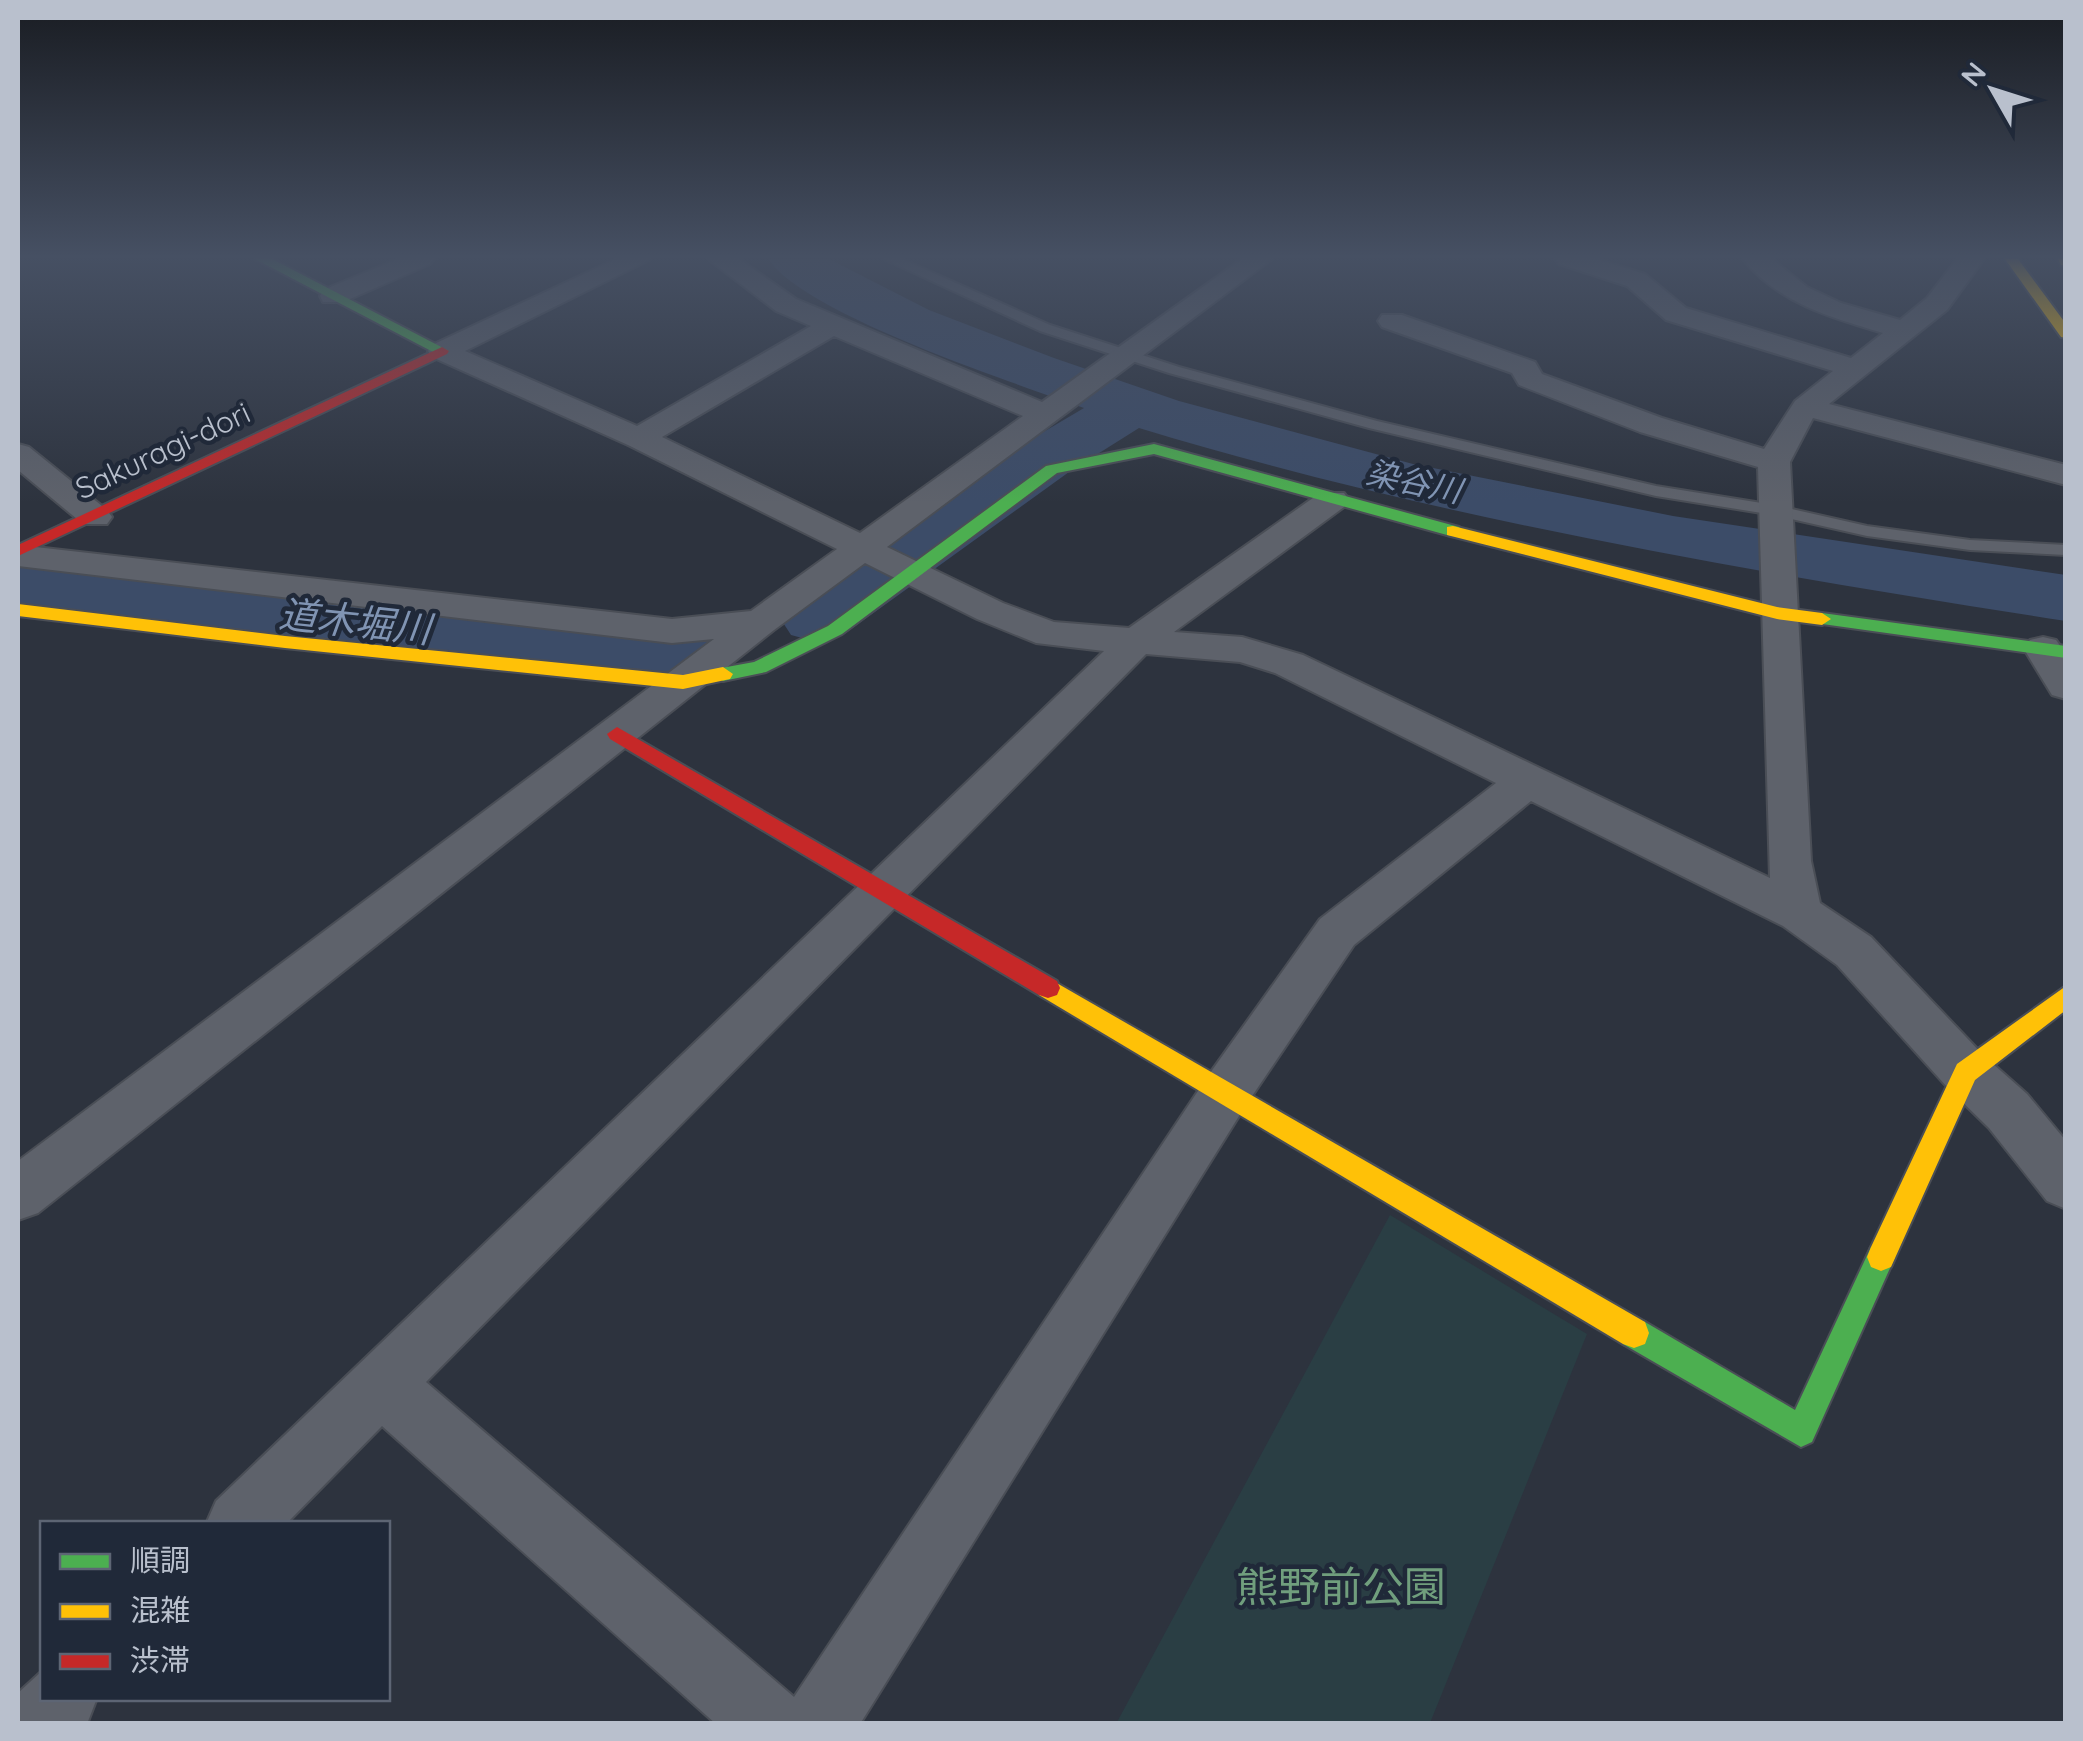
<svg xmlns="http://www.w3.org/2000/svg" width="2083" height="1741" viewBox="0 0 2083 1741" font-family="Quicksand,'Noto Sans JP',sans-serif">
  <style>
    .green { fill: #2a3e44 }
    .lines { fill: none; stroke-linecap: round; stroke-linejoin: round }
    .river { fill: #3c4c68; fill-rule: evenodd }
    .lane-casing { stroke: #4a4e56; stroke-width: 4 }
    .street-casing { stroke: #4a4e56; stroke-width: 4 }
    .fast-casing { stroke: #4a4e56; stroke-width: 4 }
    .slow-casing { stroke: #4a4e56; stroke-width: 4 }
    .jam-casing { stroke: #4a4e56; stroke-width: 4 }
    .lane { fill: #5e626b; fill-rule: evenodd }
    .street { fill: #5e626b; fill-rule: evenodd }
    .fast { fill: #4caf50; fill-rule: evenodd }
    .slow { fill: #ffc107; fill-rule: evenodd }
    .jam { fill: #c62828; fill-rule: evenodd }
    .labels { text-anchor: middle; stroke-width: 9; stroke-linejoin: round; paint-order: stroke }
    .far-street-label { font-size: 30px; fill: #b9c0cd; stroke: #202939 }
    .far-water-label { font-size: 32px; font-style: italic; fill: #8094b3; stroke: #202939 }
    .water-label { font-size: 38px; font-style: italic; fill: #8094b3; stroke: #202939 }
    .near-park-label { font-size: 42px; fill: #709e7d; stroke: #202939 }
  </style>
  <rect width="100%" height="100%" fill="#2d333e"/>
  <!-- green -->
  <polygon class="green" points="1390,1215 1587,1334 1430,1723 1116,1724"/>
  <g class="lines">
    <!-- river -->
    <g class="river">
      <path d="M768,259H829L929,310L1054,358L1179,401L1413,464L1673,516L2066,575V621C1752,572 1443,520 1139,428L1069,472L843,635L817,642L791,635L780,618L791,601L1023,444L1084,408C1015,383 806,315 768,259Z"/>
      <polygon points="18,563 666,631 693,628 720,635 731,653 720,671 666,681 18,607"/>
    </g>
    <!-- lane casing -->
    <g class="lane-casing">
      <polygon id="lane" points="884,259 902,259 1050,325 1179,367 1377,421 1656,486 1774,505 1867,526 1970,540 2066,545 2066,555 1970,550 1867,536 1774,515 1656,496 1369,428 1169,373 1040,331"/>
    </g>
    <!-- street casing -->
    <g class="street-casing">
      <g id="street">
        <polygon points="398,259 434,259 430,264 343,302 323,302 320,296 323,290"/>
        <path d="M616,259H651L465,351L637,426L811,326L776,311L708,259H739L796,299L1042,402L1242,259H1272L887,547L1003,603L1054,622L1129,628L1320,493H1344L1349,500L1344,507L1174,632L1242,637L1303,655L1770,878L1758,467L1640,432L1519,385L1512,373L1382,327L1378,321L1382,315H1402L1535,362L1542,374L1662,418L1764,449L1795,401L1833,371L1666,320L1627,286L1559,264L1555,259H1596L1645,274L1686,308L1851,358L1883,333C1832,318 1778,303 1743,259H1772L1807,287L1841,303L1900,320L1927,298L1957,259H1984L1947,310L1829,404L2066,465V485L1813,418L1790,462L1811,861L1820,903L1871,937L1984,1056L2027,1094L2066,1141V1209L2047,1201L1989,1128L1948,1088L1837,965L1783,926L1531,801L1354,945L1244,1108L860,1724H716L382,1426L286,1524H206L216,1501L1104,651L1036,643L977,619L865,563L774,630L38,1213L18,1220V1161L714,639L672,643L18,566V545L672,619L751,611L837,549L628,445L432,357L428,351L432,345ZM834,336L1023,416L860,533L662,437ZM1146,654L1240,662L1275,673L1496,783L1320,919L1208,1076L794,1697L426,1382Z"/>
        <polygon points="18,444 29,447 107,510 112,517 107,524 83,524 18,470"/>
        <polygon points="2043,637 2056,640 2066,654 2066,699 2052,695 2024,649 2030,640"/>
        <polygon points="42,1671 42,1698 97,1698 87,1724 18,1724 18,1693"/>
      </g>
    </g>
    <!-- fast casing -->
    <g class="fast-casing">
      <g id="fast">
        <polygon points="255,259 272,259 449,351 437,354"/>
        <polygon points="1154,444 1459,527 1462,531 1453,536 1447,535 1154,454 1057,473 842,634 766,672 723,681 713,674 716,669 754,662 828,626 1046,466"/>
        <polygon points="1822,613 2066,646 2066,658 1815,623 1815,615"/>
        <polygon points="1881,1243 1891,1247 1895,1257 1812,1442 1801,1447 1623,1344 1619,1333 1623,1322 1634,1318 1645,1322 1795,1410 1871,1247"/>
      </g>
    </g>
    <!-- slow casing -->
    <g class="slow-casing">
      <g id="slow">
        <polygon points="2005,259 2018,259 2066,324 2066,338 2061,337"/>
        <polygon points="2058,259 2066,259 2066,266 2061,265"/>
        <polygon points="1453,526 1777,607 1822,613 1831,619 1822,625 1777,619 1447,535 1447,527"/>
        <polygon points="18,604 285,636 683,675 723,667 733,674 730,679 683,689 285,648 18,616"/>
        <polygon points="1048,978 1645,1322 1649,1333 1645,1344 1634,1348 1623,1344 1039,995 1036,988 1039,981"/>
        <polygon points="2066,986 2066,1010 1975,1080 1891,1267 1881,1271 1871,1267 1867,1257 1871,1247 1957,1064"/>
      </g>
    </g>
    <!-- jam casing -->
    <g class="jam-casing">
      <g id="jam">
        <polygon points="442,347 449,351 447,354 18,556 18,545"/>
        <polygon points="617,727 1057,981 1060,988 1057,995 1048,998 1039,995 610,739 607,734"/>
      </g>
    </g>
    <!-- lane -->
    <use href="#lane" class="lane"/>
    <!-- street -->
    <use href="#street" class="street"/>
    <!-- fast -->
    <use href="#fast" class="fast"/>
    <!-- slow -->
    <use href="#slow" class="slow"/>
    <!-- jam -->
    <use href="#jam" class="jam"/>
  </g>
  <!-- sky -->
  <linearGradient id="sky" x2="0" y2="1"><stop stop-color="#191c22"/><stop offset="0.51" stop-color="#465063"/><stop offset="1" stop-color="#465063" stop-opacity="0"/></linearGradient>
  <rect width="2083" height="503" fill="url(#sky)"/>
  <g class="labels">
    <!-- far-street labels -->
    <g class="far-street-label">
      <text transform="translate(163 451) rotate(-25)" y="10">Sakuragi-dori</text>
    </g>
    <!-- far-water labels -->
    <g class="far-water-label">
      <text transform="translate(1414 482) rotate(12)" y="11">染谷川</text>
    </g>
    <!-- water labels -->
    <g class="water-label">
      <text transform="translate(355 622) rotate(6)" y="13">道木堀川</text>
    </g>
    <!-- near-park labels -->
    <g class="near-park-label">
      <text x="1341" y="1602">熊野前公園</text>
    </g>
  </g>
  <!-- border -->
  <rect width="2083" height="1741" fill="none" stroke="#b9c0cd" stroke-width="40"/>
  <!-- legend -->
  <rect x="40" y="1521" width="350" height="180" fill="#202939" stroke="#5d6574" stroke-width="2.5"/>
  <rect x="60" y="1554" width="50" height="15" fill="#4caf50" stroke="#5d6574" stroke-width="2.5"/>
  <text x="130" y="1571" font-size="30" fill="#b9c0cd">順調</text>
  <rect x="60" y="1604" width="50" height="15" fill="#ffc107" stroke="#5d6574" stroke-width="2.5"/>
  <text x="130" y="1621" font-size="30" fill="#b9c0cd">混雑</text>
  <rect x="60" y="1654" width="50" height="15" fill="#c62828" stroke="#5d6574" stroke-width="2.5"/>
  <text x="130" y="1671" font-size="30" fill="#b9c0cd">渋滞</text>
  <!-- north arrow -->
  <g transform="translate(1993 90) rotate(309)" stroke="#202939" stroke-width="8" paint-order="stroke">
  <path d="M0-8L18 38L0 25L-18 38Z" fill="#b9c0cd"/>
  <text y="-15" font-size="28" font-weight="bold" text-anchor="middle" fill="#b9c0cd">N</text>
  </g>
</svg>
